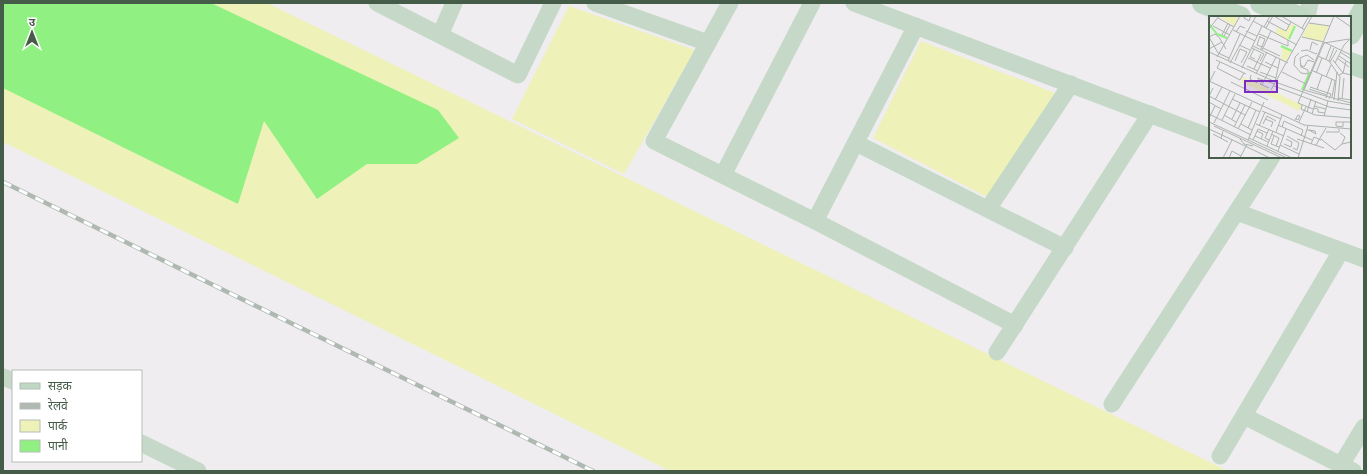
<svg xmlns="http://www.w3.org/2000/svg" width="1367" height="474" viewBox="0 0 1367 474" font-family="'Source Sans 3','Noto Sans Devanagari',sans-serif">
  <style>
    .green { fill: #eef1b8 }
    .water { fill: #90f182 }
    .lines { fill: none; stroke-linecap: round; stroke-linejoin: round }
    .street { stroke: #c6d9c8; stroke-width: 17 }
    .secondary { stroke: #bfd8c3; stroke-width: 22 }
    .rail-casing { stroke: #afb9b2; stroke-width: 4.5 }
    .rail { stroke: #fff; stroke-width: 3; stroke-dasharray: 9; stroke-linecap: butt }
    .inset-river { fill: none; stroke: #90f182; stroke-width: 2 }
    .inset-road { fill: none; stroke: #abb3ad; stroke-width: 1 }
    .view { fill: #7b2cbf; fill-opacity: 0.15; stroke: #7b2cbf; stroke-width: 2 }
    .inset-edge { fill: none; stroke: #455c48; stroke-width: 2 }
  </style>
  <rect width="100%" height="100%" fill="#efedf0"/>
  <!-- green -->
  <g class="green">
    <polygon points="3,3 267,3 1228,471 670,471 3,142"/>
    <polygon points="569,6 695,50 624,174 512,119"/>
    <polygon points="921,41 1055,93 987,197 873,138"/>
  </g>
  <!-- water -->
  <polygon class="water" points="3,3 211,3 438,110 459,138 417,164 367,164 317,199 264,121 238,204 3,88"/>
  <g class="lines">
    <!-- street -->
    <g class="street">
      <polyline points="377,3 518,75 553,3"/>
      <polyline points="595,3 708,43"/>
      <polyline points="730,3 654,141 815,221 1015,325"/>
      <polyline points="854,3 1210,137"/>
      <polyline points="1307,17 1310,3"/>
      <polyline points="440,35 454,3"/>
      <polyline points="856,143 1065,248"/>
      <polyline points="723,175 812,3"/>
      <polyline points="988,209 1071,84"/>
      <polyline points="1237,212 1364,259"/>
      <polyline points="815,221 916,26"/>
      <polyline points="997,352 1150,114"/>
      <polyline points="3,377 13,381"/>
      <polyline points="1112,404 1272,157"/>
      <polyline points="1244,416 1353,471"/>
      <polyline points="141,443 198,471"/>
      <polyline points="1220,456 1341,251"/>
      <polyline points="1341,465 1364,427"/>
    </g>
    <!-- secondary -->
    <g class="secondary">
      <polyline points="1203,3 1240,17"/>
      <polyline points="1261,3 1299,17"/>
      <polyline points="1350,34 1364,9"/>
      <polyline points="1350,63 1364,68"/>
    </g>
    <!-- rail casing -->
    <g class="rail-casing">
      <polyline id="rail" points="3,182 593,471"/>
    </g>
    <!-- rail -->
    <use href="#rail" class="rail"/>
  </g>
  <!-- overview -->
  <g transform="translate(1209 16)">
    <rect width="142" height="142" fill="#efedf0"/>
    <path d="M10,0H28L29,1L25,10ZM81,8L86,10L79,24L66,17L69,11L77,15ZM100,8L120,10L113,26L93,21ZM74,31L83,34L77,45L72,43ZM34,61L48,68L52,66L51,69L93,89L90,95L32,66Z" fill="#eef1b8"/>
    <path class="inset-river" d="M0,8L8,18L18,22M80,23L86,10M72,30L83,35M93,74L101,56"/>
    <path class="inset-road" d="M36,0L35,2L40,5L42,0M65,0L80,9M72,0L96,14M126,0L142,11M9,2L25,11M44,5L88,29M58,5L77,15L82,6M100,7L121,10M4,10L21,19M55,11L61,0M57,12L64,0M93,12L100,0M0,13L10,0M24,14L46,25M37,15L48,20M27,16L31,10L36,12M50,18L79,30V24M13,19L19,7M15,20L21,9M51,20L48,29L53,31M0,21L9,37L20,42M0,21L6,18L10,21L17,33M51,21L56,23L52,33M93,21L115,26L142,39M30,29L41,34M44,30L79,47M43,32L55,38L51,45M54,32L71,40M0,33L13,26M31,33L38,36L32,47M45,33L41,41L46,43M53,34L62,15M101,34L103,26L109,29M92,35L98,34L107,38L108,37M0,36L69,67L119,85L142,89M131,36L142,43M90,37L86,41L85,49L92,57L99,58V54L92,51L91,42L98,39L105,44M109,40L120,45L131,61L129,85M130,40L142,48M8,41L31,0M39,42L61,52M128,42L140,51M117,43L122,30M7,44L37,58M124,44L134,57L142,59M19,45L31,18M26,45L31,33M120,45L125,32M11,46L8,52L31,64L35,57M56,46L69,52M121,46L128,34M21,47L47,0M126,47L135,29L142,22M91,49L95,51L99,44L105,46M38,50L49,55M33,52L53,10M45,53L52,38M102,54L127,65M51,56L67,62M73,56L97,68M107,57L113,42M47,58L58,36M42,59L41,63L48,67L50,63M130,59L134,57L137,45M117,61L122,49M48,62L66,68M54,64L51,68L60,72M0,65L95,109L142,113M22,66L59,84M66,66L71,43M0,67L6,55M53,69L67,41M65,70L92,80M101,71L122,78L120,83M4,72L0,80L36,99M100,73L118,79M108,73L113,59M62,74L103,0M95,74L115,27L140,23M95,74L142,87M92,80L120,91L142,94M123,81L126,65M117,82L123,63M129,82L142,84M23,83L51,96M133,83L135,62M6,84L13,71M125,84L128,56M0,86L12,93M93,89L92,93L106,99L142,102M105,90L117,93M105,92L109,93V96L116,97M104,93L89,87L125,0M53,95L72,103M98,96L102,83M0,98L42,119M103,98L107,85M15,99L27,106M115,100L119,85M0,102L6,90M23,103L31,87M56,103L64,106L62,111M13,104L26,78M86,104L89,99L91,100L89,104L87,103M0,106L78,142M90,106L97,91M134,106V111L127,110V106H142M5,107L21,75M32,108L43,114M47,108L75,120M54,108L58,100L67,105M69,109L103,124M5,110L73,142M50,110L56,96M25,111L36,89M73,111L75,105L94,114L92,120M39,112L47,94M0,113L13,119L12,122M29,113L43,86M60,113L56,122L60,124M98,114H100L106,115L107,118L100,114M14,115L13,119L61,142M48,115L54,118L52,123M67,116L73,99M117,116H130V113M131,117L136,121L133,128M4,118L19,126M62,118L70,122L67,130M46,120L59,126M65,120L62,128L70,131M78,120L90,127L88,134L84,132M40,122L83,142M31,123L35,128L44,130M88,123L115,132M112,123L126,134L133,128L142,126M39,124L55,86M44,124L49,113L58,117M75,128L82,131L83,126L77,123M102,128L105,121L112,124M71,129L90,138M107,129L117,112M58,130L64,115M69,135L77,113M14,142L23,124M20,142L23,135L32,140M31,142L38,128M89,142L99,110"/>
    <path class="view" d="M36,65H68V76H36Z"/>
    <rect width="142" height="142" class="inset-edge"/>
  </g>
  <!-- border -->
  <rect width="1367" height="474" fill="none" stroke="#455c48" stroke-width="8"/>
  <!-- legend -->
  <rect x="12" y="370" width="130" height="92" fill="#ffffff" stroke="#b5beb6"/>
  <rect x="20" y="383" width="20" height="6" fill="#bfd8c3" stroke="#b5beb6"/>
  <text x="48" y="390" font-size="12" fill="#455c48">सड़क</text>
  <rect x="20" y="403" width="20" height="6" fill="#afb9b2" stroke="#b5beb6"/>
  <text x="48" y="410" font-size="12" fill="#455c48">रेलवे</text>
  <rect x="20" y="420" width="20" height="12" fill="#eef1b8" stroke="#b5beb6"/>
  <text x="48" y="430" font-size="12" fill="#455c48">पार्क</text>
  <rect x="20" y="440" width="20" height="12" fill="#90f182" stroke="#b5beb6"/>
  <text x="48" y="450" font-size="12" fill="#455c48">पानी</text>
  <!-- north arrow -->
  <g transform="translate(32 32)" stroke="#ffffff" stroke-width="3" paint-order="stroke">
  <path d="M0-3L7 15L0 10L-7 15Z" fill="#455c48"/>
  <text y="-6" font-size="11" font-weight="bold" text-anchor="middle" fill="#455c48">उ</text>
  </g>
</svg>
